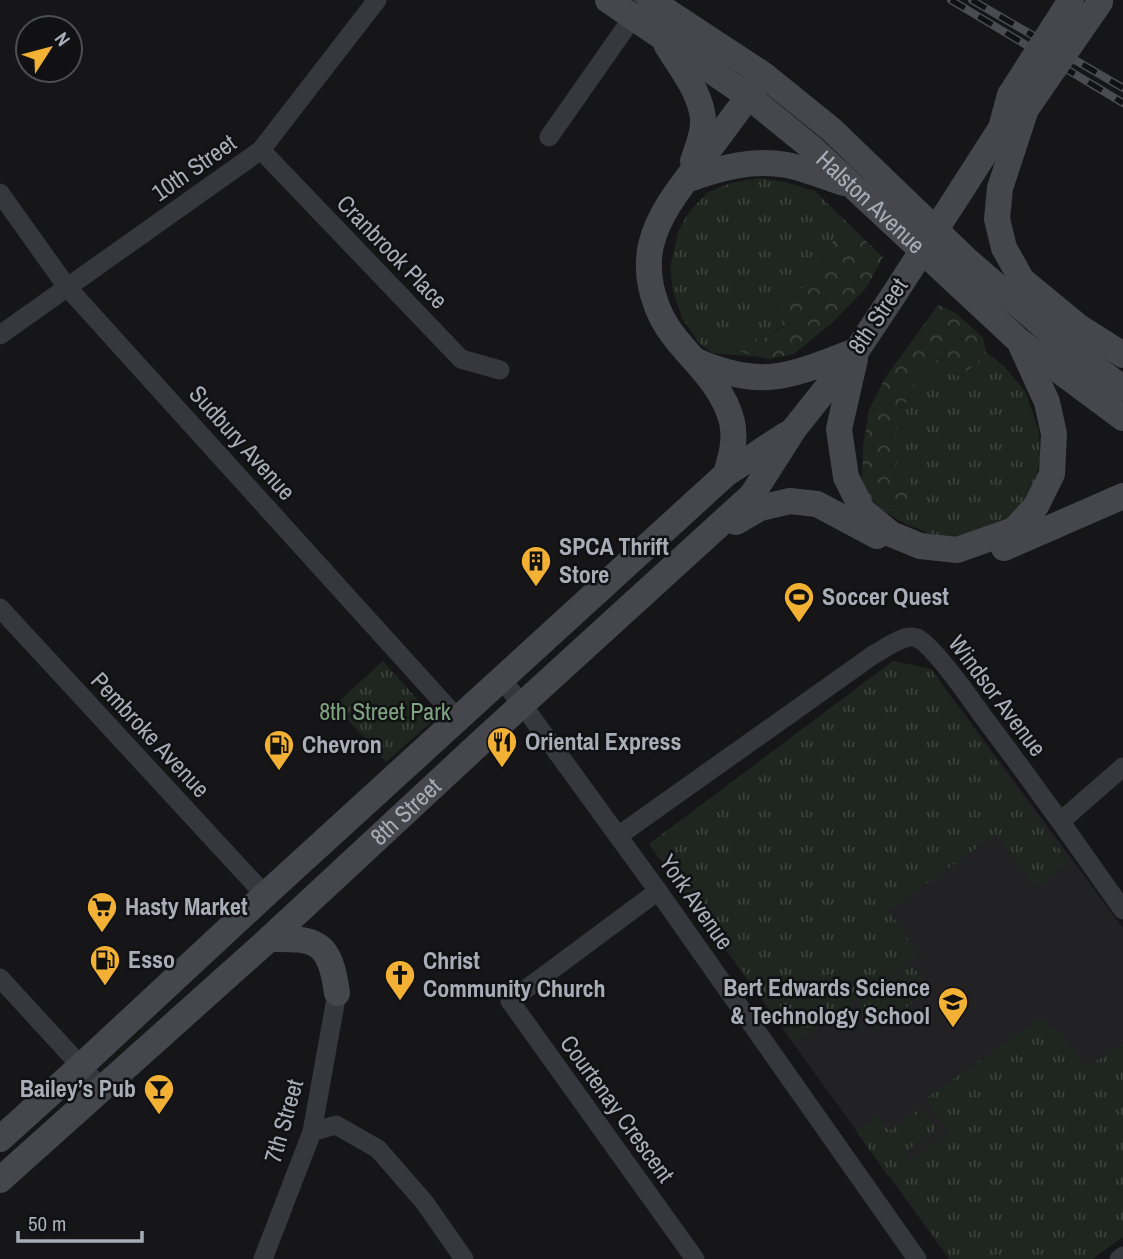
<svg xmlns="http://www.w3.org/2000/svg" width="1123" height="1259" viewBox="0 0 1123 1259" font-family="'Archivo Narrow',sans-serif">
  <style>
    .built { fill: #222225 }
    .grass { fill: url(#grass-tufts) }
    .forest { fill: url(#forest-crowns) }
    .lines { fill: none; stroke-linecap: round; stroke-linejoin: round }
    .minor { stroke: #37383d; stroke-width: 19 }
    .secondary { stroke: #45474d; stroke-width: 26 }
    .rail-casing { stroke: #4a4c52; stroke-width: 8 }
    .rail { stroke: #111113; stroke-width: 5; stroke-dasharray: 16; stroke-linecap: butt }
    .secondary-bridge { stroke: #45474d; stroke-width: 26 }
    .labels { text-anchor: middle; stroke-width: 5; stroke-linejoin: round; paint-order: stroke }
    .street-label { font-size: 24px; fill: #a8adb8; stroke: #111113 }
    .poi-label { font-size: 24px; font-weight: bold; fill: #a8adb8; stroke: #111113; text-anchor: start }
    .park-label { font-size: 24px; fill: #7fa381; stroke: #111113 }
  </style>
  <defs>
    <pattern id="grass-tufts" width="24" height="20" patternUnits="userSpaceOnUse" patternTransform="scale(1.75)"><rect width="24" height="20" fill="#1e261f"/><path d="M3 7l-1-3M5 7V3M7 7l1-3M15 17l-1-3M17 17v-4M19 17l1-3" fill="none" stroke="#3c433d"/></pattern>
    <pattern id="forest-crowns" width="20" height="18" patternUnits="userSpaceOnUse" patternTransform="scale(1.75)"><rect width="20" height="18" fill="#1e261f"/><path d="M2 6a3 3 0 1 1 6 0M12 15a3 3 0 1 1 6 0" fill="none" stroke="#3c433d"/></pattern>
  </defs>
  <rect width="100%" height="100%" fill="#161618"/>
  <!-- built -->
  <polygon class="built" points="893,661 931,669 1123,928 1123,1237 1092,1259 949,1259 649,844"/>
  <!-- grass -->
  <g class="grass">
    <polygon points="760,178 785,182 815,191 863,238 835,237 822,261 820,278 776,304 784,326 761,340 729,349 759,357 712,353 699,343 682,318 673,291 670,268 678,232 689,212 708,192 731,183"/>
    <polygon points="986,352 1004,366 1026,393 1039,432 1040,460 1035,484 1023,505 1007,523 954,539 931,534 904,523 880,509 903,508 896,467 896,424 911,391 926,367 941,358 950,372 975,365"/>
    <polygon points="383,661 435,719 386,762 335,705"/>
    <polygon points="893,661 931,669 1069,863 1036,888 996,834 889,911 919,955 796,1043 649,844"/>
    <polygon points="912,965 930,990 875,1030 857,1005"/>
    <polygon points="1039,1019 1059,1032 1087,1067 1123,1044 1123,1237 1092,1259 950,1259 890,1175 888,1176 856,1131 877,1116 889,1131 922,1108 937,1129 905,1152 911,1160 948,1132 925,1099"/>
  </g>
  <!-- forest -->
  <g class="forest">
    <polygon points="835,237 863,238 883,257 867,287 833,322 794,354 768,359 729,349 736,335 761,340 784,327 776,304 820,278 822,261"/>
    <polygon points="938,305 956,313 983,338 986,352 975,365 957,377 950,372 941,358 926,367 911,391 896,424 896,467 915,489 903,508 880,509 862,486 863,446 869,410 885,378"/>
  </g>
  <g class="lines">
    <!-- minor -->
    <g class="minor">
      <polyline points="549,137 640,7"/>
      <polyline points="261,150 461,359 500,370"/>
      <polyline points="0,193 67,287 458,719"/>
      <polyline points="0,335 261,150 377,0"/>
      <polyline points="0,608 265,895"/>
      <polyline points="502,680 522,704 658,891 917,1259"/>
      <polyline points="1061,821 1123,767"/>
      <path d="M618,836L873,655C885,649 904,633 917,638C933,645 970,698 982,715C1030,779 1077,844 1123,910"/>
      <polyline points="658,891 510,1001 695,1259"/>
      <polyline points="0,978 101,1088"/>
      <polyline points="312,1132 336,1125 378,1149 425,1203 464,1259"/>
      <polyline points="263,1259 312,1132 337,993"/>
      <polyline points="1119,1259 1123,1256"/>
    </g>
    <!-- secondary -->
    <g class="secondary">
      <path id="s1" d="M608,0L748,96L812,148L1018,340L1123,418"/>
      <polyline points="650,0 764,75 832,130 968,261 1071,350 1123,388"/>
      <path d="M667,46C680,66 697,88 702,112C706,127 698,147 693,161"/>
      <polyline points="1026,109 1000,188 997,219 1004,248 1022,280 1079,327 1123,355"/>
      <path d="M686,180C720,168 751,159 787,165C806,169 826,177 844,183"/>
      <polyline points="962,189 1001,128 1010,95"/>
      <polyline points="855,359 839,429 846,477 863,511 891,534 920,546 957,550 1014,530 1036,506 1052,474 1054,434 1047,402 1021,345"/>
      <path d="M696,361C762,390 791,376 855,351"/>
      <path d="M726,474C731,457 736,440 732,422C724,388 697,365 676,339C655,314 644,277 651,245C659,212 682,185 702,159C721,133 740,108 759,82"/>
      <polyline points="736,522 760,508 790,501 817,504 877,536"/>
      <polyline points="1004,548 1123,496"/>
      <path d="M269,939C317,938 330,941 337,993"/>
      <polyline points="0,1139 81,1066 265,895 726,474 787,434"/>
      <path id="s2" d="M0,1180L269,939L480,743L752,495L794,429L857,350L893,296"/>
    </g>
    <!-- rail casing -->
    <g class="rail-casing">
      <g id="rail">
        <polyline points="951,0 1123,103"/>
        <polyline points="972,0 1123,88"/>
      </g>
    </g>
    <!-- rail -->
    <use href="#rail" class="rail"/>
    <!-- secondary-bridge -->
    <g class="secondary-bridge">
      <polyline points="1010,95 1071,0"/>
      <polyline points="1026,109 1100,2"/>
      <polyline points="893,296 962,189"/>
    </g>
  </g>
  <!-- icons -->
  <defs>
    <g id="building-pin" transform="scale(1.575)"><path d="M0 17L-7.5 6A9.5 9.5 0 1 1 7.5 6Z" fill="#f2b134" stroke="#111113"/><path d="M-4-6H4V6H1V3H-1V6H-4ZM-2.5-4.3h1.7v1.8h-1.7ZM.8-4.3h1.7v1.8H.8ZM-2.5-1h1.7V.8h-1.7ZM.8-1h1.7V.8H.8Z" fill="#111"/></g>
    <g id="stadium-pin" transform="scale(1.575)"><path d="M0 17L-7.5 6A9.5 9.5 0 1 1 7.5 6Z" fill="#f2b134" stroke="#111113"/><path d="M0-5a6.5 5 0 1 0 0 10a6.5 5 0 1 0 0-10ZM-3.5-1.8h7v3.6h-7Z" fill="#111"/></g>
    <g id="restaurant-pin" transform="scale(1.575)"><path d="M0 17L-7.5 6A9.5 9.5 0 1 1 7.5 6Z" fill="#f2b134" stroke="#111113"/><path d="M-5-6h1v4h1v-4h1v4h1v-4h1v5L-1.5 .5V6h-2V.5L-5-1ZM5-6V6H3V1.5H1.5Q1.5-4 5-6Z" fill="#111"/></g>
    <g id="fuel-pin" transform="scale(1.575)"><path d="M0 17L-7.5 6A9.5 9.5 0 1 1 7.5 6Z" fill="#f2b134" stroke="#111113"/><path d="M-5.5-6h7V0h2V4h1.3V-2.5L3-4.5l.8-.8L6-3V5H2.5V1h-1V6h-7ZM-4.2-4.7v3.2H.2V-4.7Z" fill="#111"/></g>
    <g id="supermarket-pin" transform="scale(1.575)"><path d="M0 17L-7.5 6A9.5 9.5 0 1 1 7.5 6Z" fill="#f2b134" stroke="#111113"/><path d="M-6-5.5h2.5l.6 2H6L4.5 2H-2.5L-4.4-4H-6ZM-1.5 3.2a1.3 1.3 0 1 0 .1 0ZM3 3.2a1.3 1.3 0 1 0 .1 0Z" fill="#111"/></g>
    <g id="church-pin" transform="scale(1.575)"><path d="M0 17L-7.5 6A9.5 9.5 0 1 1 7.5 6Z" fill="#f2b134" stroke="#111113"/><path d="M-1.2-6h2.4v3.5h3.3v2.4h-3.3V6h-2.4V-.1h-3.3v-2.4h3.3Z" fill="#111"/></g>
    <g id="school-pin" transform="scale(1.575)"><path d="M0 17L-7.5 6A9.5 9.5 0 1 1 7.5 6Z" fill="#f2b134" stroke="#111113"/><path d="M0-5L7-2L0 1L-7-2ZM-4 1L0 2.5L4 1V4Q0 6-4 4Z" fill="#111"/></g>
    <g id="bar-pin" transform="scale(1.575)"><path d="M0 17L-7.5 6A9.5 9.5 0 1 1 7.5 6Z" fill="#f2b134" stroke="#111113"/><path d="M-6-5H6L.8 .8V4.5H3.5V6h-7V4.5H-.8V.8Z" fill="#111"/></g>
  </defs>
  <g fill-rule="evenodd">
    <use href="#building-pin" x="536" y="561"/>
    <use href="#stadium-pin" x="799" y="597"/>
    <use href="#restaurant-pin" x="502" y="742"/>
    <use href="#fuel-pin" x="279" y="745"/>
    <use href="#supermarket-pin" x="102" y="907"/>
    <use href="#fuel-pin" x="105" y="960"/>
    <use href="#church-pin" x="400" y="975"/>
    <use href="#school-pin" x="953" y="1002"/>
    <use href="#bar-pin" x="159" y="1089"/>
  </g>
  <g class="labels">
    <!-- street labels -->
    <g class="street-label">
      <text transform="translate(194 168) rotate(-35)" y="8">10th Street</text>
      <text dy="8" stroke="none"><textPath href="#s1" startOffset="332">Halston Avenue</textPath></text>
      <text transform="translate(392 252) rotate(46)" y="8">Cranbrook Place</text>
      <text transform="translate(878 316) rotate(-56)" y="8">8th Street</text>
      <text transform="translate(242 443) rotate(48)" y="8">Sudbury Avenue</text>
      <text transform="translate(997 696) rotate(53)" y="8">Windsor Avenue</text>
      <text transform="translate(150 735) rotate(47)" y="8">Pembroke Avenue</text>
      <text dy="8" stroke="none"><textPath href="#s2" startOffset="548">8th Street</textPath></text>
      <text transform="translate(696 902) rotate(55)" y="8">York Avenue</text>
      <text transform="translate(617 1109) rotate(54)" y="8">Courtenay Crescent</text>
      <text transform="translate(284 1121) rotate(-74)" y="8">7th Street</text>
    </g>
    <!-- poi labels -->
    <g class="poi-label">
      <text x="559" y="555">SPCA Thrift<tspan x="559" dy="28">Store</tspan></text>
      <text x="822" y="605">Soccer Quest</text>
      <text x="525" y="750">Oriental Express</text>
      <text x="302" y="753">Chevron</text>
      <text x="125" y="915">Hasty Market</text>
      <text x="128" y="968">Esso</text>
      <text x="423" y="969">Christ<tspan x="423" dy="28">Community Church</tspan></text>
      <text x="930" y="996" text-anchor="end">Bert Edwards Science<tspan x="930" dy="28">&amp; Technology School</tspan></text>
      <text x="136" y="1097" text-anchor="end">Bailey’s Pub</text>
    </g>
    <!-- park labels -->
    <g class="park-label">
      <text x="385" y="720">8th Street Park</text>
    </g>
  </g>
  <!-- north arrow -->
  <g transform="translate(49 49) rotate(54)"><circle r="33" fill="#111113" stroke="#4d4f55" stroke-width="2"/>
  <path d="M0-5L12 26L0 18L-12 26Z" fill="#f2b134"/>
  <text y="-10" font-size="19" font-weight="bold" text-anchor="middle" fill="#a8adb8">N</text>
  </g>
  <!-- scale -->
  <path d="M18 1231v10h124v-10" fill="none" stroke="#a8adb8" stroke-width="3.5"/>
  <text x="28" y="1231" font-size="21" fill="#a8adb8" stroke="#111113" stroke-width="5" paint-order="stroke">50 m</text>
</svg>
